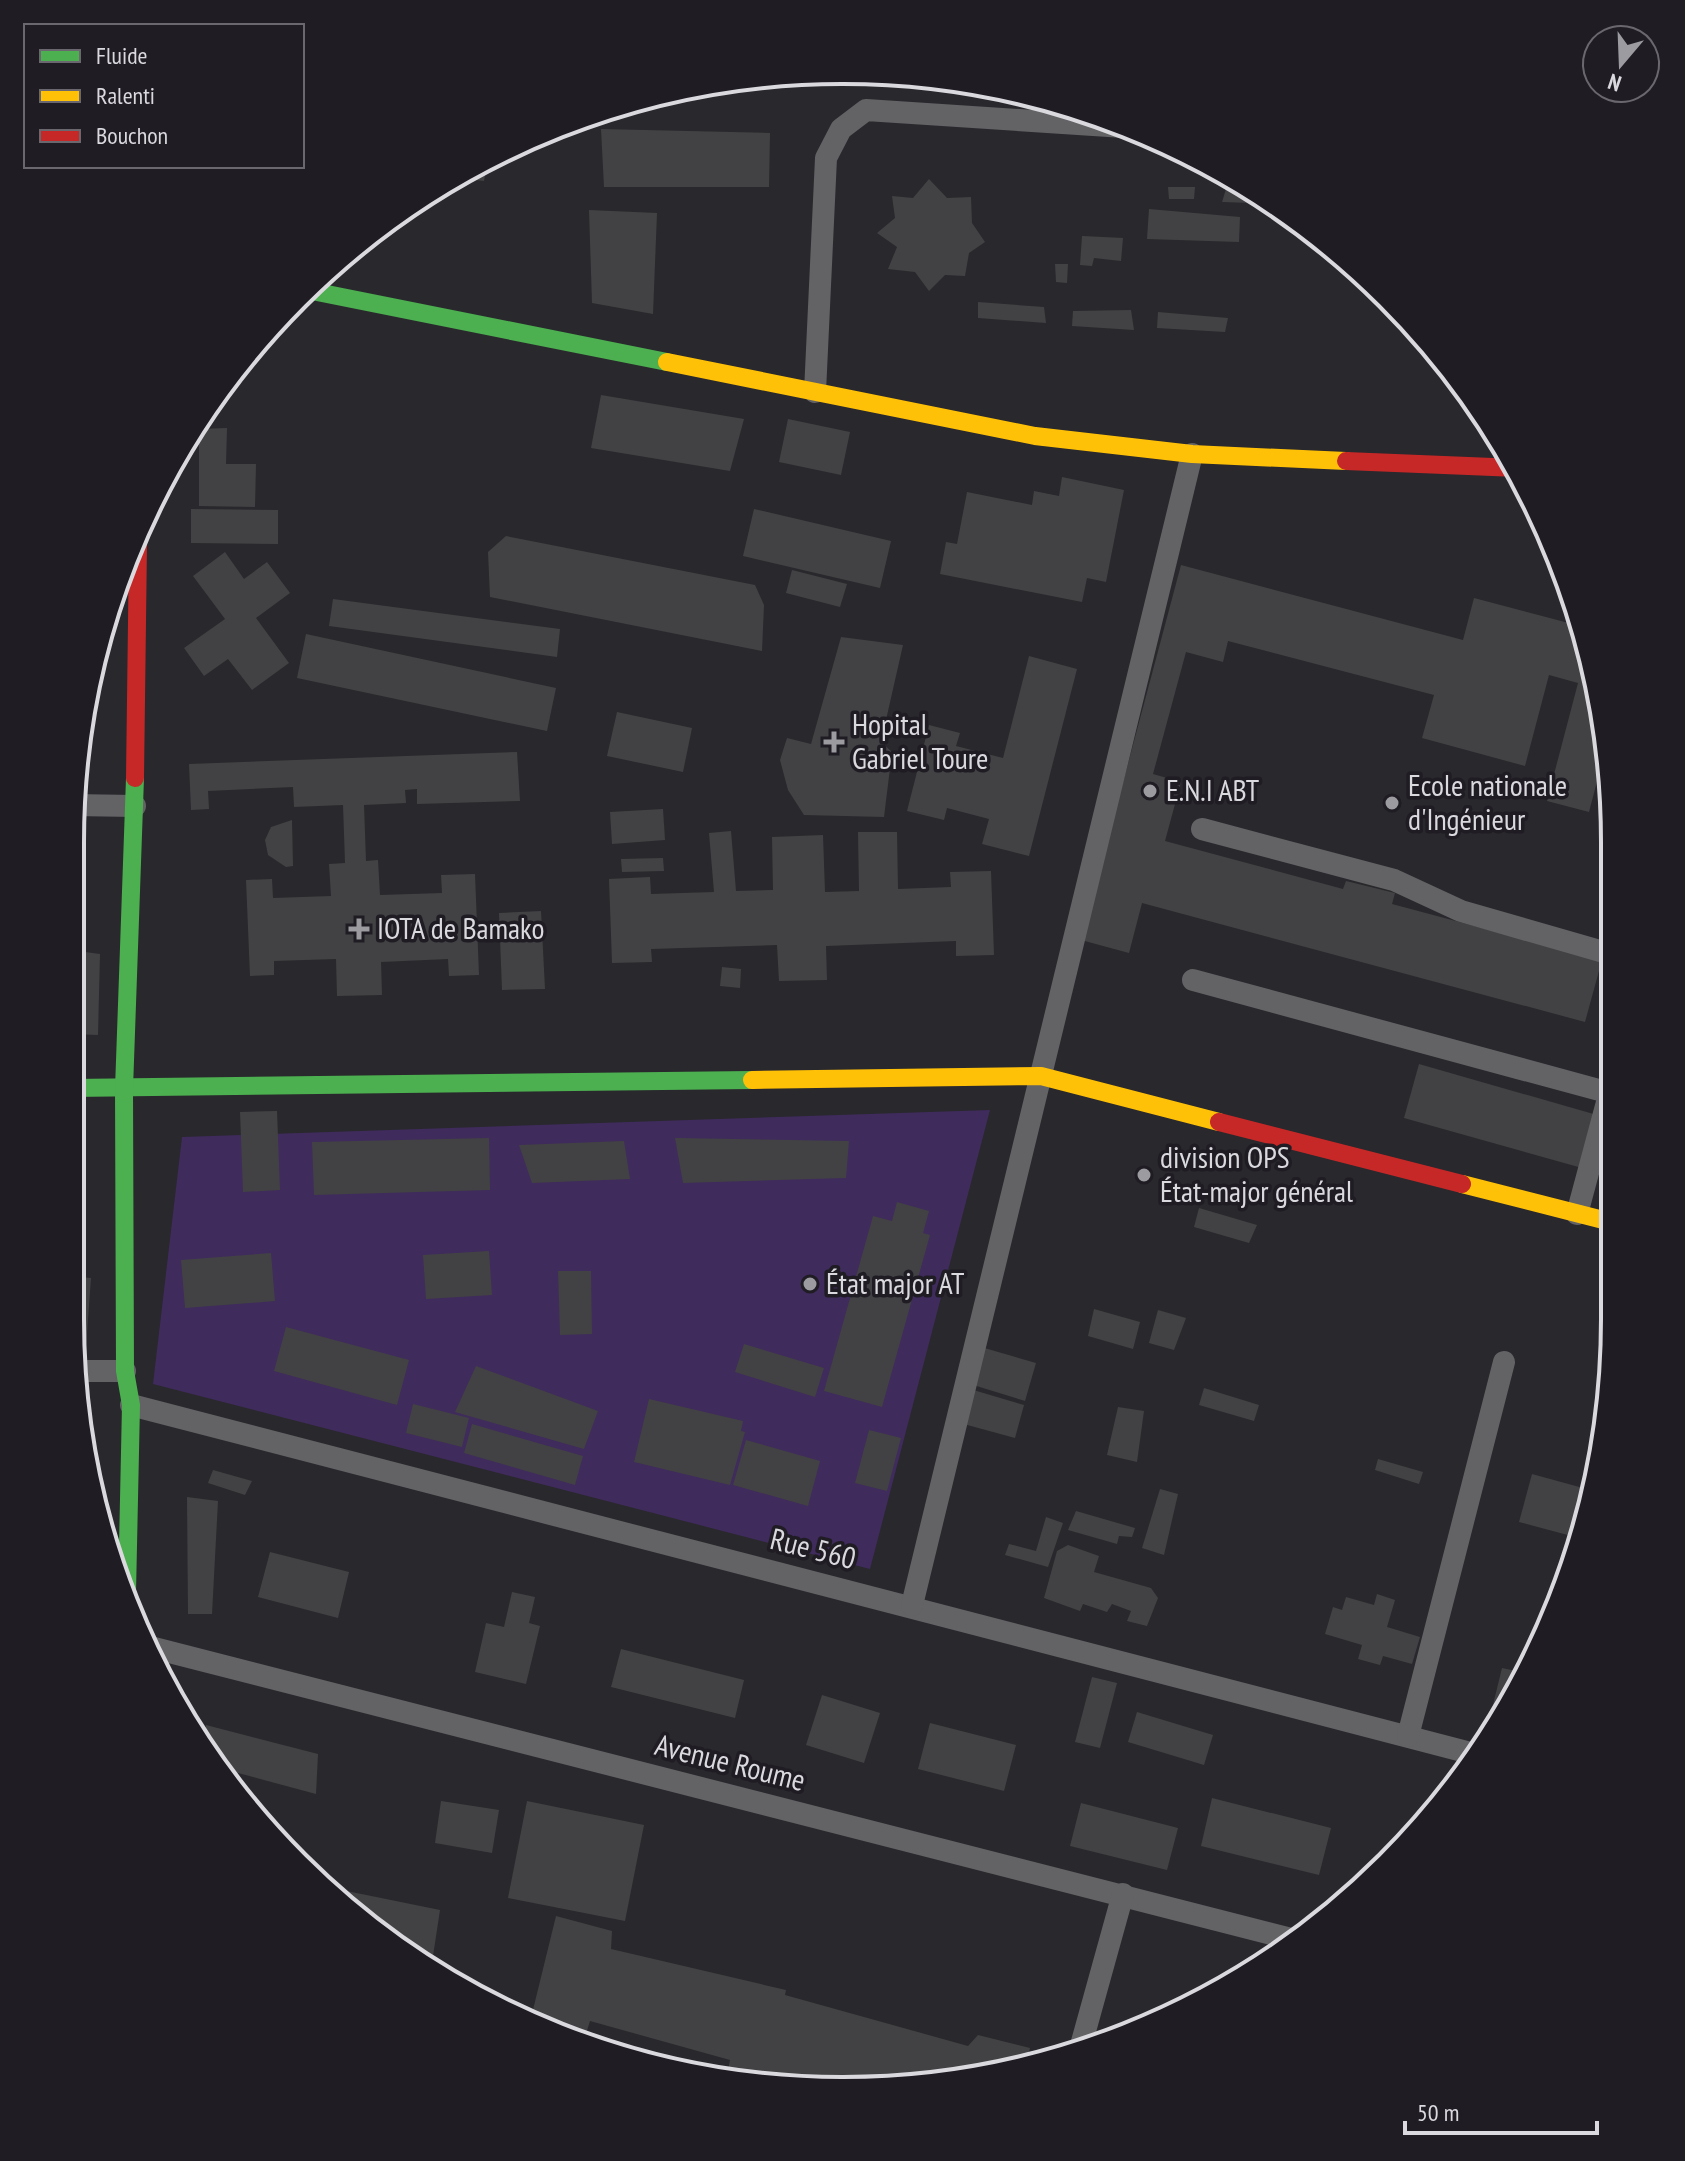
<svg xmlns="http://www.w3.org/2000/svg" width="1685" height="2161" viewBox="0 0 1685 2161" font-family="'PT Sans Narrow',sans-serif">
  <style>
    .green { fill: #3f2b5c }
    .building { fill: #424244 }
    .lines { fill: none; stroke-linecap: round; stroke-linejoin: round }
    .street { stroke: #636265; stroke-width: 22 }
    .fast { stroke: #4caf50; stroke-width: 18 }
    .slow { stroke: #ffc107; stroke-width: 18 }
    .jam { stroke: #c62828; stroke-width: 18 }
    .poi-dot { fill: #9c9ba0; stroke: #1f1c24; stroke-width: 3 }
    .labels { text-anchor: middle; stroke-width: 7; stroke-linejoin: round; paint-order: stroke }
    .poi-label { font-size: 30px; fill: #dad9de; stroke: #1f1c24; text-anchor: start }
    .street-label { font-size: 30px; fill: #dad9de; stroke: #1f1c24 }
    .rim { fill: none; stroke: #dad9de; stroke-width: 4 }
  </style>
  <rect width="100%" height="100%" fill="#29282c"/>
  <!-- green -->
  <polygon class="green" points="990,1110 870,1569 153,1384 182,1137"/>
  <!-- building -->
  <g class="building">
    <polygon points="601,129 770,133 769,187 604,187"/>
    <polygon points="488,159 484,181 451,177 456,174"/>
    <polygon points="929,179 947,198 971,197 972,223 985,242 969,253 965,276 945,275 929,291 915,272 888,269 897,247 877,233 895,218 892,196 913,198"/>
    <polygon points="1168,187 1195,187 1194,199 1169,199"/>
    <polygon points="1226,189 1250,191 1251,203 1222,202"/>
    <polygon points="1149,209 1240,217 1239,242 1147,239"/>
    <polygon points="589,210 657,213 653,314 592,303"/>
    <polygon points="1082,236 1123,238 1121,261 1094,258 1092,266 1080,265"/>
    <polygon points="1055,264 1068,264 1067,283 1056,282"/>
    <polygon points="978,302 1044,307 1046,323 978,318"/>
    <polygon points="1131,310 1134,330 1072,326 1073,311"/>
    <polygon points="1158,312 1228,318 1225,332 1157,328"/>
    <polygon points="601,395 744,419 730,471 591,448"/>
    <polygon points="788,419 850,432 841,475 779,462"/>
    <polygon points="227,428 226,464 256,464 255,507 199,506 199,429"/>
    <polygon points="1062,477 1124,490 1106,582 1087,578 1082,602 940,574 946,542 957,544 967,492 1032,505 1034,491 1059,496"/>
    <polygon points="191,509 278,510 278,544 191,543"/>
    <polygon points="754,509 891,541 880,588 743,556"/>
    <polygon points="506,536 755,585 764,605 762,651 490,597 488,552"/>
    <polygon points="225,552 244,579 267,562 290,593 256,618 289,663 252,690 228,659 204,676 184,648 225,619 193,576"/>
    <polygon points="1181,565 1463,640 1474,598 1580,626 1605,751 1589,812 1547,801 1578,683 1549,675 1525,766 1422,738 1434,695 1228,641 1223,662 1186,652 1153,774 1181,782 1165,841 1343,889 1346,881 1395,893 1392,904 1602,960 1585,1022 1142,903 1129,953 1081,940"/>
    <polygon points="792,570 847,584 840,607 786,593"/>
    <polygon points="333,599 560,629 557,657 329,626"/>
    <polygon points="306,634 556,688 547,731 297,678"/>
    <polygon points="841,637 903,645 881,742 892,752 884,817 804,815 788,790 780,760 787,738 811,744"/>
    <polygon points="1029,656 1077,669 1029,856 982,844 989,819 947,808 944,820 907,811 929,725 960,733 956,746 1003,758"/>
    <polygon points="617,712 692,728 683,772 607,756"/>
    <polygon points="86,747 90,767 76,770 80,748"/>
    <polygon points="517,752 520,801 417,804 417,789 405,790 406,803 364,805 366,861 378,860 380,895 442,893 441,875 475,874 479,975 449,976 448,959 381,962 382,995 337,996 336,959 274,961 274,975 250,976 246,880 272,879 273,898 331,896 329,864 345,863 343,805 294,807 293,787 208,791 209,809 191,810 189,764"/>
    <polygon points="84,779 83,788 73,788 74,780"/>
    <polygon points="663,809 665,840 612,844 610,812"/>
    <polygon points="292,820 293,866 286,867 268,855 265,840 271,827"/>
    <polygon points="731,831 736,891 773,890 772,837 823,835 825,892 859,891 858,832 897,832 898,889 951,887 950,872 991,871 994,955 956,956 956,941 826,946 827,980 779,981 777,945 651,949 652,962 612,963 609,879 650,877 651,894 714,892 709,833"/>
    <polygon points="663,858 664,871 622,872 621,859"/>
    <polygon points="541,911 545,989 502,990 499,913"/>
    <polygon points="71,950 100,954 98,1035 71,1034"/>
    <polygon points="722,967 741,969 740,988 720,986"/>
    <polygon points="1419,1064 1597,1115 1582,1168 1404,1118"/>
    <polygon points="277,1111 280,1190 243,1192 240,1112"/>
    <polygon points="489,1138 490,1190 314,1195 312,1142"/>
    <polygon points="675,1138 849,1141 846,1178 683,1183"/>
    <polygon points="624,1141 630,1179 532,1183 519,1145"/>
    <polygon points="897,1202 929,1211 923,1233 930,1235 882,1407 824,1391 873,1216 892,1221"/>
    <polygon points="1199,1208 1257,1225 1249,1243 1194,1227"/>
    <polygon points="80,1223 82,1264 70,1265 70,1224"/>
    <polygon points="489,1251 492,1295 426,1299 423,1255"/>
    <polygon points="271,1253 275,1301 185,1308 181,1260"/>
    <polygon points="558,1271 591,1271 592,1334 560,1335"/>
    <polygon points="70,1276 91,1278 86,1348 74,1347"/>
    <polygon points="1094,1309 1140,1322 1133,1349 1088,1336"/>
    <polygon points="1158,1310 1186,1318 1174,1350 1149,1343"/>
    <polygon points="286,1327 409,1360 397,1405 274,1371"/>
    <polygon points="744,1344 824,1368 815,1397 735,1372"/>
    <polygon points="981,1347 1036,1363 1025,1401 970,1384"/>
    <polygon points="476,1366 598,1411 584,1449 455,1412"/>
    <polygon points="1204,1388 1259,1405 1254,1421 1199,1405"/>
    <polygon points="970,1389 1024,1405 1015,1438 960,1423"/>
    <polygon points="649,1399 743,1421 741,1431 745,1432 730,1485 634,1462"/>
    <polygon points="413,1404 469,1418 462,1447 406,1433"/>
    <polygon points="1118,1407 1144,1411 1137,1462 1107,1455"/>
    <polygon points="472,1424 583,1456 575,1485 464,1453"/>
    <polygon points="869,1430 901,1438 887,1491 855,1483"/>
    <polygon points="746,1440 820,1461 808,1506 733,1485"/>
    <polygon points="1378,1459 1423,1472 1419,1484 1375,1470"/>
    <polygon points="213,1470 252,1481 245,1495 208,1483"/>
    <polygon points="1532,1474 1594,1491 1579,1538 1519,1522"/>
    <polygon points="1160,1489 1178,1494 1164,1555 1142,1548"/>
    <polygon points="187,1497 218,1501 212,1614 188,1614"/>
    <polygon points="1076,1511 1135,1528 1132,1537 1119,1536 1117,1544 1068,1530"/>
    <polygon points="1046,1517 1063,1523 1048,1567 1005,1555 1009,1544 1036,1551"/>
    <polygon points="1068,1545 1099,1556 1094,1572 1151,1588 1158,1598 1147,1626 1127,1621 1131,1611 1112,1604 1107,1612 1083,1604 1080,1611 1044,1598 1057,1551"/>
    <polygon points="270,1552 349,1572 338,1618 258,1597"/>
    <polygon points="512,1592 535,1597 529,1623 540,1626 526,1684 475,1672 486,1623 504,1627"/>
    <polygon points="1377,1594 1395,1600 1387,1627 1420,1637 1412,1664 1383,1656 1380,1665 1358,1659 1362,1645 1325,1634 1333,1607 1342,1610 1346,1597 1374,1605"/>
    <polygon points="621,1649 744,1680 735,1718 611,1687"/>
    <polygon points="1502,1668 1525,1673 1498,1723 1489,1721"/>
    <polygon points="1092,1677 1117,1683 1100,1748 1075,1742"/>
    <polygon points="822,1695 880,1713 864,1763 806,1745"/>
    <polygon points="1137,1712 1213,1735 1204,1765 1128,1742"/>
    <polygon points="930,1723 1016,1745 1004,1791 918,1769"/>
    <polygon points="206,1725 318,1754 316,1794 223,1769 204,1745"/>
    <polygon points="1212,1798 1331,1828 1319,1875 1201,1846"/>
    <polygon points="441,1801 499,1810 492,1853 435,1843"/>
    <polygon points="527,1801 644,1825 625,1921 508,1898"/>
    <polygon points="1081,1803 1178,1828 1167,1870 1070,1846"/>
    <polygon points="332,1888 440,1910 433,1956 409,1951 331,1891"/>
    <polygon points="556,1916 612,1931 611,1949 786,1990 785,1995 968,2046 978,2035 1030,2048 1025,2067 857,2089 822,2078 820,2088 727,2076 730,2060 590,2021 584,2040 531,2018"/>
  </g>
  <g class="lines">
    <!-- street -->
    <g class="street">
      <polyline points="815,392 826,158 841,129 866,110 1124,127"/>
      <polyline points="72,805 135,806"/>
      <polyline points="1202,829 1394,880 1461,911 1614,955"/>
      <polyline points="1193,980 1610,1093"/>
      <polyline points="1577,1214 1614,1076"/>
      <polyline points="77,1371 125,1371"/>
      <polyline points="131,1405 1478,1755"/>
      <polyline points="912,1605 1192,454"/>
      <polyline points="150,1647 1295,1940"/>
      <polyline points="1408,1736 1504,1362"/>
      <polyline points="1080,2049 1123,1894"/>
    </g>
    <!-- fast -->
    <g class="fast">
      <polyline points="307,290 667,362"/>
      <polyline points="71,1088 752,1080"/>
      <polyline points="127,1593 131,1405 125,1371 124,1089 135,778"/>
    </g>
    <!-- slow -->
    <g class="slow">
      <polyline points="667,362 1035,436 1192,454 1346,461"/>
      <polyline points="752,1080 1041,1076 1219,1122"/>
      <polyline points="1462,1184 1615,1223"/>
    </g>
    <!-- jam -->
    <g class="jam">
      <polyline points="1346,461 1517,468"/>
      <polyline points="135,778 138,544"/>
      <polyline points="1219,1122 1462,1184"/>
    </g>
  </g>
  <!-- markers -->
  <g class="poi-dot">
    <path d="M830 730h8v8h8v8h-8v8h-8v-8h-8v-8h8z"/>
    <circle cx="1150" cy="791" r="8"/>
    <circle cx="1392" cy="803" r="8"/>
    <path d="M355 917h8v8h8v8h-8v8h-8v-8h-8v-8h8z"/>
    <circle cx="1144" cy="1175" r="8"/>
    <circle cx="810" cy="1284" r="8"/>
  </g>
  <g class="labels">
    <!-- poi labels -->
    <g class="poi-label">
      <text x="852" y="735">Hopital<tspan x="852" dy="34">Gabriel Toure</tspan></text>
      <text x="1408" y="796">Ecole nationale<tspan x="1408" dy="34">d'Ingénieur</tspan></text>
      <text x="1166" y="801">E.N.I ABT</text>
      <text x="377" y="939">IOTA de Bamako</text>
      <text x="1160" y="1168">division OPS<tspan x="1160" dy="34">État-major général</tspan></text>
      <text x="826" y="1294">État major AT</text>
    </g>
    <!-- street labels -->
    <g class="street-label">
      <text transform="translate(813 1549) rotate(14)" y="10">Rue 560</text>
      <text transform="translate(730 1763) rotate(14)" y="10">Avenue Roume</text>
    </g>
  </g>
  <!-- crop -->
  <path d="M0 0H1685V2161H0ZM842 84H843A758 758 0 0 1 1601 842V1319A758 758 0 0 1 843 2077H842A758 758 0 0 1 84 1319V842A758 758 0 0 1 842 84Z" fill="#1f1c24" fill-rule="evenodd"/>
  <path class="rim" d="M842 84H843A758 758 0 0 1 1601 842V1319A758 758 0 0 1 843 2077H842A758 758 0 0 1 84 1319V842A758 758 0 0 1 842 84Z"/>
  <!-- legend -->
  <rect x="24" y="24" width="280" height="144" fill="#1f1c24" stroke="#6a686e" stroke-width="2"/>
  <rect x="40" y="50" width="40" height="12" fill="#4caf50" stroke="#6a686e" stroke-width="2"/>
  <text x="96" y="64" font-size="24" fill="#dad9de">Fluide</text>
  <rect x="40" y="90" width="40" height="12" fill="#ffc107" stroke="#6a686e" stroke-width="2"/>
  <text x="96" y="104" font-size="24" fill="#dad9de">Ralenti</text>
  <rect x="40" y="130" width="40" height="12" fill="#c62828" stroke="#6a686e" stroke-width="2"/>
  <text x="96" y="144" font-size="24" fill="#dad9de">Bouchon</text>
  <!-- north arrow -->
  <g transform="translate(1621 64) rotate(199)"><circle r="38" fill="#1f1c24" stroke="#6a686e" stroke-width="2"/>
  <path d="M0-6L14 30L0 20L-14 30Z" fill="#9c9ba0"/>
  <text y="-12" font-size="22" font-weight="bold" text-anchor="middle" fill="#dad9de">N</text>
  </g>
  <!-- scale -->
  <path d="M1405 2121v12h192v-12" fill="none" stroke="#dad9de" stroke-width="4"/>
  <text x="1417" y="2121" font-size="24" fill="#dad9de" stroke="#1f1c24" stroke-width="6" paint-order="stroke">50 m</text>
</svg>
